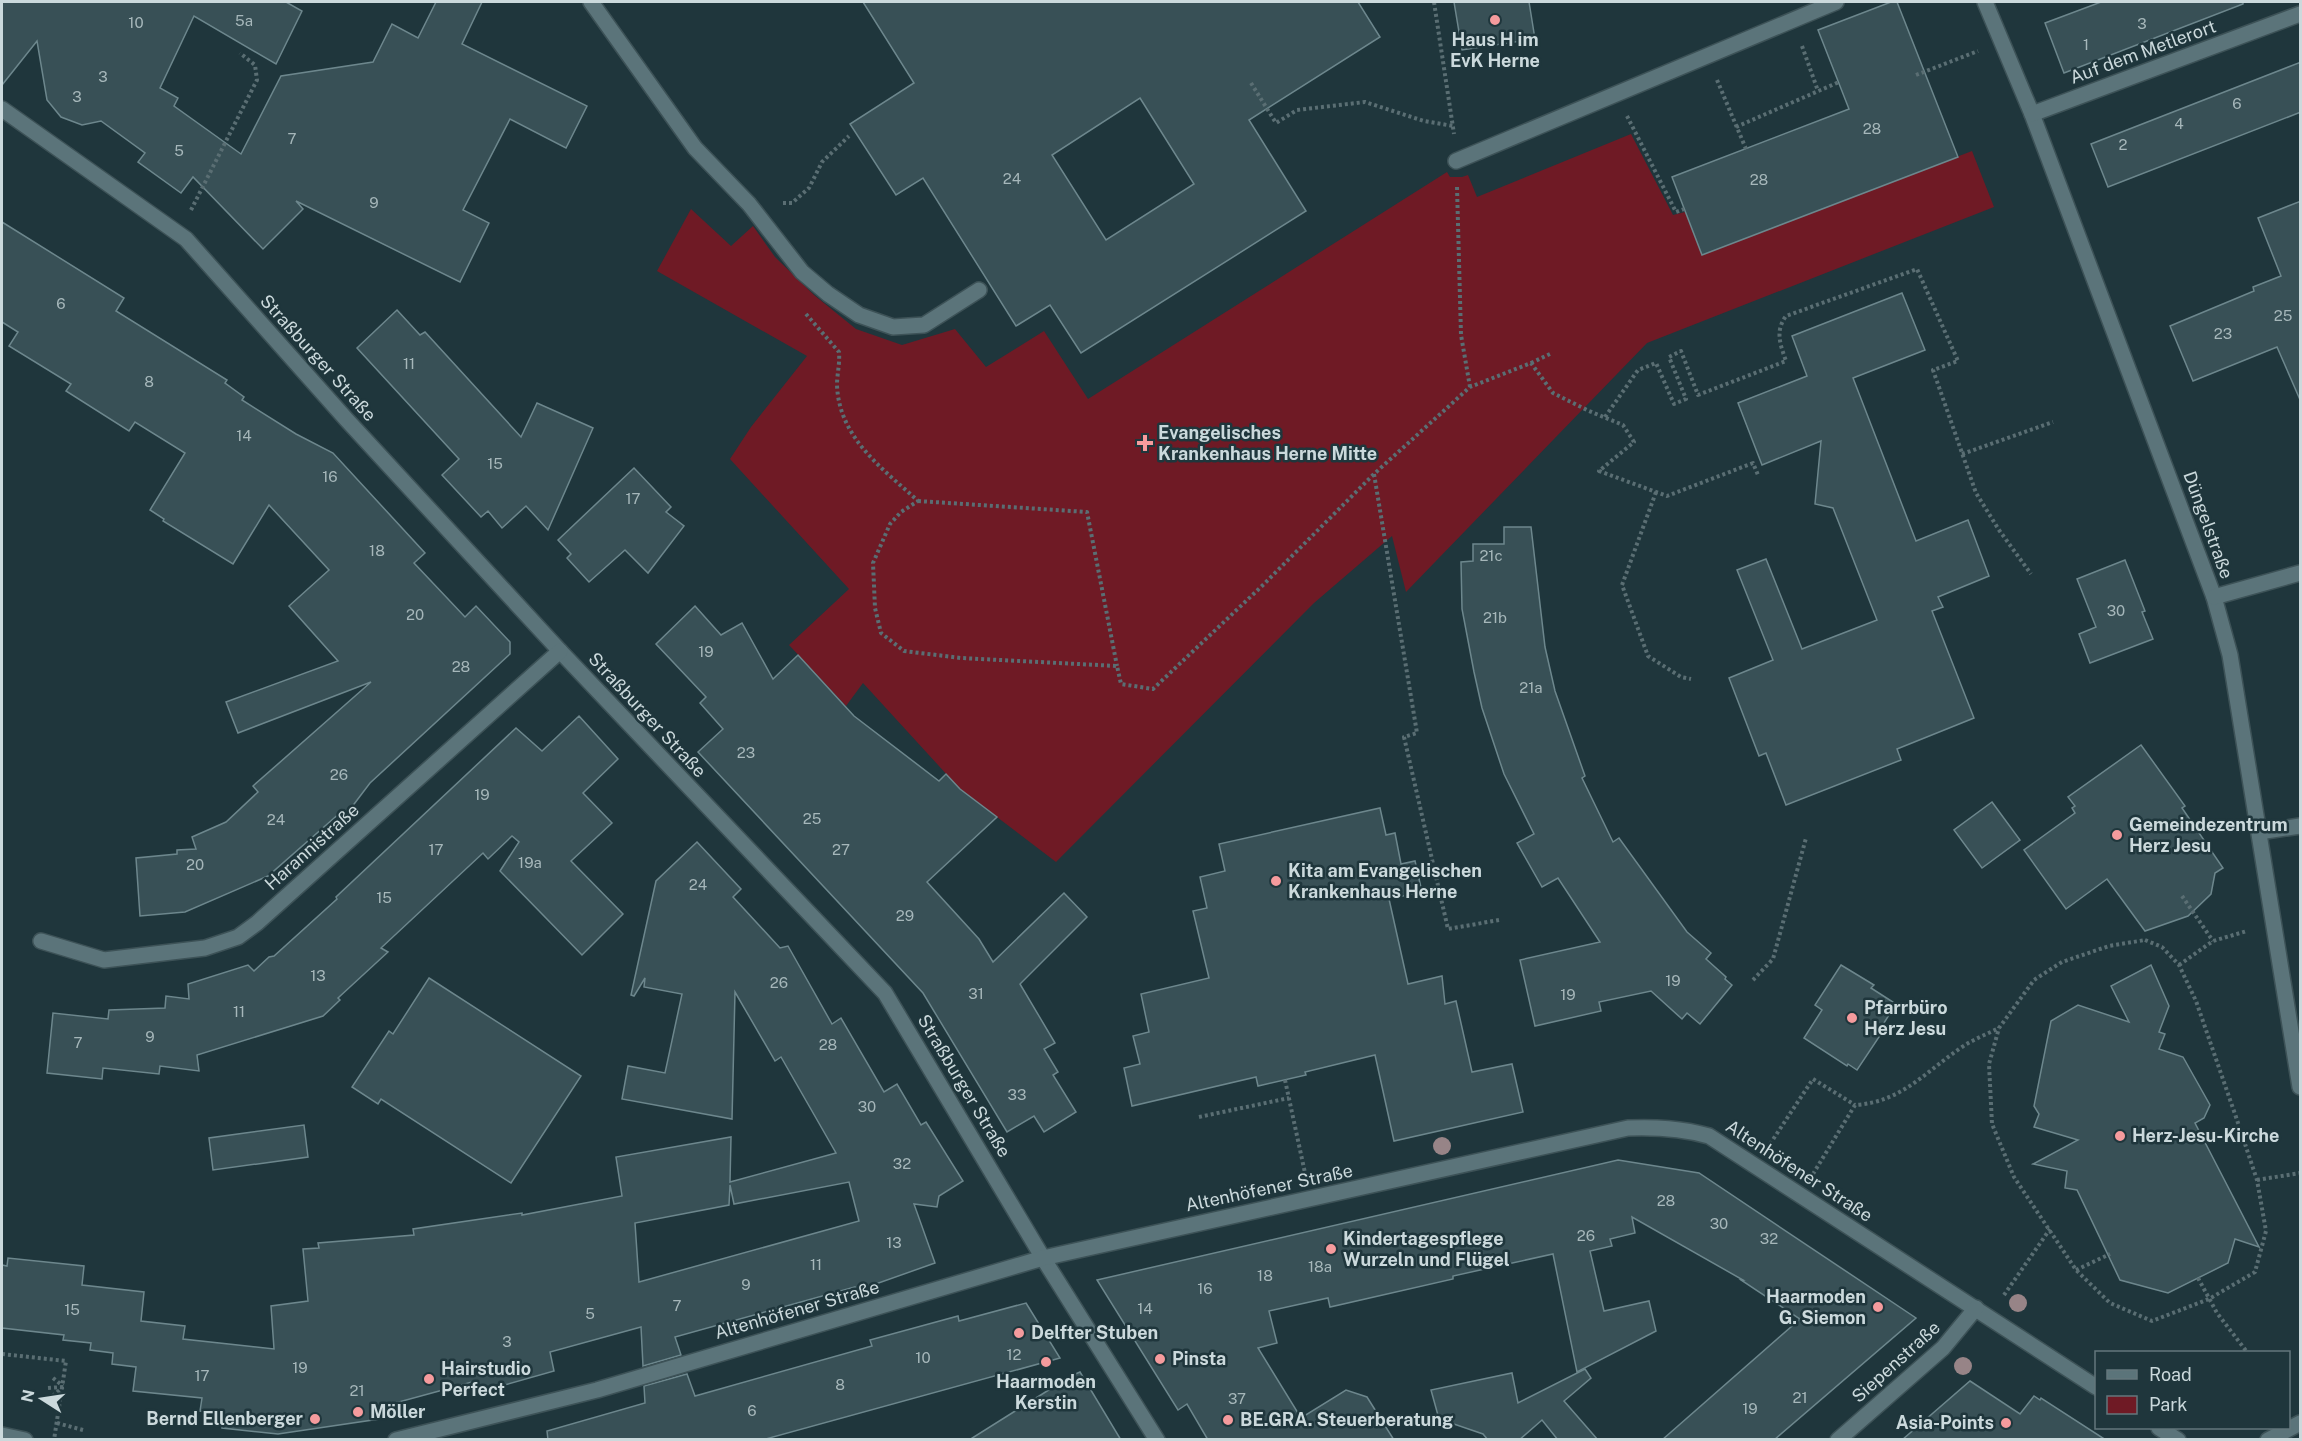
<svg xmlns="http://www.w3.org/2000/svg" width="2302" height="1441" viewBox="0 0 2302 1441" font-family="'Public Sans',sans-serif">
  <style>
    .green { fill: #6f1a25 }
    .building { fill: #385056; stroke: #6d878d; stroke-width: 1.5; fill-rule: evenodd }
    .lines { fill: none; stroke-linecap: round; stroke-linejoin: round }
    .lane-casing { stroke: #3d5257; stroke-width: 18 }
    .street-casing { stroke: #3d5257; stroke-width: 18 }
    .path { stroke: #5a6e73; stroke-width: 4; stroke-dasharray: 3 3; stroke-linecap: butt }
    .lane { stroke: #5b747a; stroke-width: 15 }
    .street { stroke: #5b747a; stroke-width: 15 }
    .tree { fill: #978487 }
    .poi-dot { fill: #f59b9d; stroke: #1f363c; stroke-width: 2 }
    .labels { text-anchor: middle; stroke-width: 5; stroke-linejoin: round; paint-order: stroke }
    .number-label { font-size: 15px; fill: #a6b7ba }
    .poi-label { font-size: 18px; font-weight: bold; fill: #cbd9dc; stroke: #1f363c; text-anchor: start }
    .street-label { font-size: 18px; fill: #cbd9dc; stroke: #1f363c }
  </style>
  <rect width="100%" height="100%" fill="#1f363c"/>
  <!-- green -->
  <polygon class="green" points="1631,134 1673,215 1685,212 1702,255 1972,151 1994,207 1647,343 1406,592 1392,536 1314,603 1056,862 960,789 863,683 846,706 789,645 849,589 730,459 751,427 807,356 657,271 691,209 731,246 753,226 775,257 814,295 856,329 902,345 955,329 986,367 1044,331 1088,399 1447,172 1450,177 1462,177 1468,175 1477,197"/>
  <!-- building -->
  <g class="building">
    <polygon points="2,2 286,2 302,11 276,64 194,16 160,88 178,98 174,106 241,154 281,76 373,62 392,24 418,38 436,2 482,2 462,44 587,106 566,148 510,119 463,210 489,223 460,282 296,201 303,209 263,249 193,177 181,193 138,162 145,153 101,121 82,125 61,117 47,100 37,41 2,85"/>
    <path d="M863,2H1358L1380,37L1249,120L1306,211L1081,353L1050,305L1016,326L923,178L896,195L850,124L914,83ZM1140,98L1194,184L1106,240L1052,155Z"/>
    <polygon points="1454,2 1529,2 1535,39 1462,50"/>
    <polygon points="1891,2 1897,2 1958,157 1702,255 1672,177 1849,109 1818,30"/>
    <polygon points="2101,2 2243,2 2243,4 2064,73 2045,23"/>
    <polygon points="2301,62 2301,112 2108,187 2091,144"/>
    <polygon points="2301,201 2301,402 2277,347 2193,381 2170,326 2254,291 2253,287 2281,276 2258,218"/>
    <polygon points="2,222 124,298 116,311 227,380 225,383 244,397 242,400 296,434 333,453 425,553 414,563 465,617 476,606 510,642 510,654 370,783 345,816 341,812 268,876 185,912 140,916 136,858 177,854 177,850 196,849 192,837 226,822 258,792 253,786 371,682 238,733 226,702 338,661 289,606 329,570 269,505 233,564 163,521 164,519 150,510 185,453 135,422 129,431 66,391 71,384 9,346 18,332 2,322"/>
    <polygon points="1902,293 1925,350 1853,378 1916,541 1968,520 1989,576 1938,597 1943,607 1932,611 1974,718 1897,749 1901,760 1786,805 1766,753 1759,756 1729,678 1773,660 1737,570 1766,559 1802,649 1877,620 1833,508 1815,504 1821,441 1762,465 1738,403 1807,376 1792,336"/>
    <polygon points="397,310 420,335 425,332 521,437 537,403 593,428 548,530 526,506 502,528 488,511 481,517 442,475 459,459 357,348"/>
    <polygon points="634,468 671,507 666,512 684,526 648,573 625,550 589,582 567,558 571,554 558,540"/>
    <polygon points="1504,527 1531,527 1545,647 1555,691 1585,776 1582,778 1613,842 1619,838 1687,932 1711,953 1706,959 1726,977 1725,979 1732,985 1700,1024 1687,1013 1682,1019 1651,991 1599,1002 1601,1011 1535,1026 1520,960 1600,942 1558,878 1542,887 1517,843 1534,834 1504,774 1482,708 1474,672 1462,609 1461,562 1473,561 1473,544 1504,544"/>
    <polygon points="2125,560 2145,611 2142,612 2153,639 2090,663 2079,634 2096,627 2077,579"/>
    <polygon points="695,606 721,635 742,623 773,679 798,655 854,716 939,781 946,774 960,789 997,817 927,882 979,939 993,962 1064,893 1087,917 1020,984 1055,1043 1044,1049 1058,1072 1053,1075 1076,1112 1044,1132 1034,1116 1007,1132 923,993 698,752 723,729 700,703 706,697 656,644"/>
    <polygon points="579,716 618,759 583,793 612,823 571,861 623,914 582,955 500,871 519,842 512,836 488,859 483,853 381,948 388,952 338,998 340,1000 323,1016 197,1055 199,1071 160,1066 159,1074 103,1068 102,1079 47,1073 53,1013 108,1019 109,1010 165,1008 166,996 189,999 188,984 248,965 254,971 269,957 274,956 337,899 336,897 516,728 542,751"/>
    <polygon points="2141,745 2185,806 2182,808 2223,868 2215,873 2211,894 2188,916 2145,931 2107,879 2066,909 2024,850 2075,813 2072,808 2075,806 2068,797"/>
    <polygon points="1992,802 2020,840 1982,868 1954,830"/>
    <polygon points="1380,808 1386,835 1395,833 1401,864 1415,861 1422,892 1389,899 1408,984 1442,976 1445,1004 1456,1001 1472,1072 1512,1064 1523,1112 1394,1141 1375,1055 1305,1072 1306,1075 1258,1086 1256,1077 1132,1106 1124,1068 1140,1064 1133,1036 1149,1032 1141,994 1209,978 1193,911 1207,908 1200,877 1225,871 1219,844"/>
    <path d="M697,842L741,889L733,897L780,948L788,946L832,1024L841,1018L884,1092L897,1084L921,1125L926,1122L963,1181L939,1196L937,1207L914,1204L935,1263L856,1291L855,1287L675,1337L681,1355L643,1366L641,1327L550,1352L554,1371L480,1392L476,1381L384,1406L386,1418L278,1434L222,1428L223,1414L200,1411L202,1398L133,1391L136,1367L112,1364L113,1353L90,1350L91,1343L63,1340L64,1335L2,1328V1265L7,1266L8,1258L84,1266L82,1285L144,1292L141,1321L185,1326L183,1339L274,1349L271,1306L308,1301L303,1249L319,1248L318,1243L414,1235L413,1229L522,1213V1215L622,1196L616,1157L731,1137L730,1182L836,1153L781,1057L775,1061L735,992L732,1119L622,1099L628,1066L665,1073L682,994L644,987L645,978L634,996L631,995L656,881ZM849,1182L859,1221L639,1282L635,1223L729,1205L730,1185L734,1204Z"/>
    <polygon points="1841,965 1874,985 1871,988 1896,1004 1882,1026 1885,1028 1857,1070 1848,1064 1847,1066 1804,1038 1822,1010 1815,1005"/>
    <polygon points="2151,965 2169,1006 2159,1032 2165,1034 2159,1049 2183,1057 2210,1105 2204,1118 2195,1123 2259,1247 2235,1239 2228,1263 2168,1293 2120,1280 2077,1190 2065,1188 2067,1171 2033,1164 2078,1140 2034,1127 2039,1114 2034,1106 2051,1021 2078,1005 2129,1022 2111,986"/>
    <polygon points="429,978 581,1076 511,1183 381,1099 378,1104 352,1087 389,1031 393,1034"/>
    <polygon points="304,1125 308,1157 213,1170 209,1138"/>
    <polygon points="1618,1160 1699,1173 1916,1318 1774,1440 1662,1440 1800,1319 1741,1280 1743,1280 1632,1217 1635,1233 1610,1239 1612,1246 1590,1251 1604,1311 1649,1301 1656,1331 1577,1372 1553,1254 1453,1276 1453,1279 1330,1307 1328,1298 1269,1311 1277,1343 1258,1348 1301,1418 1346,1390 1367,1397 1394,1440 1208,1440 1187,1404 1178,1410 1097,1280"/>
    <polygon points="1026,1303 1060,1358 762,1440 548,1440 547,1431 645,1403 644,1386 687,1374 695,1396 872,1346 870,1340 958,1316 959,1321"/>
    <polygon points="1585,1369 1591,1378 1564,1401 1598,1440 1558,1440 1542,1420 1519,1440 1488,1440 1483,1434 1439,1419 1431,1390 1512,1373 1518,1403"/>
    <polygon points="1080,1372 1121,1440 969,1440 1071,1376"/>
    <polygon points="1970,1381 2020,1414 2034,1396 2040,1400 2041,1398 2106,1440 1902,1440"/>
  </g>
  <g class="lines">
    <!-- lane casing -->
    <g class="lane-casing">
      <g id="lane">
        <polyline points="591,2 695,148 749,204 802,272 828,294 859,315 893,327 924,325 979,290"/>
        <polyline points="1456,161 1836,2"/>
        <polyline points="2259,832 2300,826"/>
      </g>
    </g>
    <!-- street casing -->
    <g class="street-casing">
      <g id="street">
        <polyline points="1985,2 2032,114 2214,597 2230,655 2300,1087"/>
        <polyline points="2,109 186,239 346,419 560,651 885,993 1043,1258 1157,1440"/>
        <polyline points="2032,114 2300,14"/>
        <polyline points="2214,597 2300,573"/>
        <polyline points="41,941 104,960 205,948 238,937 257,923 560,651"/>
        <polyline points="2159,1428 2178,1440"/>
        <polyline points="2,1435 25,1440"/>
        <path d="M396,1440L597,1390L1043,1258L1628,1128C1656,1127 1681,1128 1709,1136L2096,1387"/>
        <polyline points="1838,1440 1943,1348 1976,1308"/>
        <polyline points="2268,1440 2300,1423"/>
      </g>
    </g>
    <!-- path -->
    <g class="path">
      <polyline points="1434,2 1454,134"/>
      <polyline points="1802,46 1818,91"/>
      <polyline points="1916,75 1978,51"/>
      <polyline points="1717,80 1746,149"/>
      <polyline points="1251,83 1276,123 1297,110 1365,102 1424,121 1453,126"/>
      <polyline points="1627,116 1676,212 1684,209"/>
      <polyline points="1736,127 1839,82"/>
      <polyline points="1457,187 1461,335 1470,387"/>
      <polyline points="783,203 792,203 809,188 822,162 849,136"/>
      <polyline points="191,210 257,80 255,65 240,53"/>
      <path d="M806,314L839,352C840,364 837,374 837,385C839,438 882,468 918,501L901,512L890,524L873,563L875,608L881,633L904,651L961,658L1117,666L1121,684L1153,689L1263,585L1374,474L1470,387L1531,363L1553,393L1589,411L1623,425L1634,442L1599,471L1667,496L1753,463L1758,475"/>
      <polyline points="1531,363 1552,353"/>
      <path d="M1605,417L1638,370L1656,363L1674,404L1686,399L1669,357L1681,351L1698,395L1786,361C1780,344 1775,331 1786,316L1917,269L1958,361L1933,370L1976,493L1999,530L2031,574"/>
      <polyline points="1962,454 2053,422"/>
      <polyline points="1374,474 1417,733 1404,737 1448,929 1499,920"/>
      <polyline points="1656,492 1622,585 1648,656 1681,677 1691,679"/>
      <polyline points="918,501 1087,512 1117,666"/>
      <polyline points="2182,896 2213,941"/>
      <polygon points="2145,940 2162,947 2179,965 2196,1001 2236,1117 2257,1180 2266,1231 2255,1272 2209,1299 2152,1321 2110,1303 2076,1270 2014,1177 1992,1124 1989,1064 1999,1028 2034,980 2062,962 2109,946"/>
      <polyline points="2179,965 2213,941 2247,931"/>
      <polyline points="1753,980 1773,959 1806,838"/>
      <polyline points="1285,1080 1305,1173"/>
      <polyline points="1199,1117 1289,1098"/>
      <polyline points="1770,1144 1813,1079 1855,1105"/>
      <path d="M1813,1174L1855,1105C1902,1102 1925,1072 1962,1047C1974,1039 1987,1034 1999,1028"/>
      <polyline points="2257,1180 2300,1173"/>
      <polyline points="2076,1270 2110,1254"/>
      <polyline points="2198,1278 2217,1313 2247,1352"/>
      <polyline points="2004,1295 2050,1229"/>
      <polyline points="2,1354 66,1361 54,1440"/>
      <polyline points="53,1378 63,1386"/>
      <polyline points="48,1388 63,1387"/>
      <polyline points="48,1400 63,1387"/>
      <polyline points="57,1423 83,1430"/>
    </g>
    <!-- lane -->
    <use href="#lane" class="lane"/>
    <!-- street -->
    <use href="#street" class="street"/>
  </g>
  <!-- trees -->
  <g class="tree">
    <circle cx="1442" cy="1146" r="9"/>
    <circle cx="2018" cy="1303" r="9"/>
    <circle cx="1963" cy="1366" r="9"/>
  </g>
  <!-- markers -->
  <g class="poi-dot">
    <circle cx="1495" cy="20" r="6"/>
    <path d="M1142 434h6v6h6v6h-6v6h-6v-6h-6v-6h6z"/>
    <circle cx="2117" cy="835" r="6"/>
    <circle cx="1276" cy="881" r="6"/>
    <circle cx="1852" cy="1018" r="6"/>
    <circle cx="2120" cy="1136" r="6"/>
    <circle cx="1331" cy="1249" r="6"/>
    <circle cx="1878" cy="1307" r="6"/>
    <circle cx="1019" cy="1333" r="6"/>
    <circle cx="1160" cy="1359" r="6"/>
    <circle cx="1046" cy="1362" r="6"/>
    <circle cx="429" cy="1379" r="6"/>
    <circle cx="358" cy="1412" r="6"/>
    <circle cx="315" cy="1419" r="6"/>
    <circle cx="1228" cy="1420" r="6"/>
    <circle cx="2006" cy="1423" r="6"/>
  </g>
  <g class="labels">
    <!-- number labels -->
    <g class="number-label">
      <text x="244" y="26">5a</text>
      <text x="136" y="28">10</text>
      <text x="2142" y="29">3</text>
      <text x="2086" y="50">1</text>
      <text x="103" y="82">3</text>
      <text x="77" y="102">3</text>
      <text x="2237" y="109">6</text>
      <text x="2179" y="129">4</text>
      <text x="1872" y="134">28</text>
      <text x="292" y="144">7</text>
      <text x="2123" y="150">2</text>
      <text x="179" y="156">5</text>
      <text x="1012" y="184">24</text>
      <text x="1759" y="185">28</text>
      <text x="374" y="208">9</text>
      <text x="61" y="309">6</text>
      <text x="2283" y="321">25</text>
      <text x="2223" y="339">23</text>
      <text x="409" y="369">11</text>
      <text x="149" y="387">8</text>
      <text x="244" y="441">14</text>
      <text x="495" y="469">15</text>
      <text x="330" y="482">16</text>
      <text x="633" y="504">17</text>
      <text x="377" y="556">18</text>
      <text x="1491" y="561">21c</text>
      <text x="2116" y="616">30</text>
      <text x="415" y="620">20</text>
      <text x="1495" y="623">21b</text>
      <text x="706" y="657">19</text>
      <text x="461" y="672">28</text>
      <text x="1531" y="693">21a</text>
      <text x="746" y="758">23</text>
      <text x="339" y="780">26</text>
      <text x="482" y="800">19</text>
      <text x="812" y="824">25</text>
      <text x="276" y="825">24</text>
      <text x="436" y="855">17</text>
      <text x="841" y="855">27</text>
      <text x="530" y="868">19a</text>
      <text x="195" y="870">20</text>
      <text x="698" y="890">24</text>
      <text x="384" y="903">15</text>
      <text x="905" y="921">29</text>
      <text x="318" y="981">13</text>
      <text x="1673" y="986">19</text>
      <text x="779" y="988">26</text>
      <text x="976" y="999">31</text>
      <text x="1568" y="1000">19</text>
      <text x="239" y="1017">11</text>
      <text x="150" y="1042">9</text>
      <text x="78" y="1048">7</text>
      <text x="828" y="1050">28</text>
      <text x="1017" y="1100">33</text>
      <text x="867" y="1112">30</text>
      <text x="902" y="1169">32</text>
      <text x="1666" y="1206">28</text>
      <text x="1719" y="1229">30</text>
      <text x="1586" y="1241">26</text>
      <text x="1769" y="1244">32</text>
      <text x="894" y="1248">13</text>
      <text x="816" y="1270">11</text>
      <text x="1320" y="1272">18a</text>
      <text x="1265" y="1281">18</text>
      <text x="746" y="1290">9</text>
      <text x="1205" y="1294">16</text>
      <text x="677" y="1311">7</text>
      <text x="1145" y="1314">14</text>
      <text x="72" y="1315">15</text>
      <text x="590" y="1319">5</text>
      <text x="507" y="1347">3</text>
      <text x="1014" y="1360">12</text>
      <text x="923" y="1363">10</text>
      <text x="300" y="1373">19</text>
      <text x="202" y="1381">17</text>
      <text x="840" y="1390">8</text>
      <text x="357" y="1396">21</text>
      <text x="1800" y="1403">21</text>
      <text x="1237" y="1404">37</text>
      <text x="1750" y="1414">19</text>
      <text x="752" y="1416">6</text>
    </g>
    <!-- poi labels -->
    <g class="poi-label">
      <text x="1495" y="46" text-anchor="middle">Haus H im<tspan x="1495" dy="21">EvK Herne</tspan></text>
      <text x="1158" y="439">Evangelisches<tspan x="1158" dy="21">Krankenhaus Herne Mitte</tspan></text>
      <text x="2129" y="831">Gemeindezentrum<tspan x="2129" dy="21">Herz Jesu</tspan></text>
      <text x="1288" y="877">Kita am Evangelischen<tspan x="1288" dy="21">Krankenhaus Herne</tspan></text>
      <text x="1864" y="1014">Pfarrbüro<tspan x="1864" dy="21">Herz Jesu</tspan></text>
      <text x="2132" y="1142">Herz-Jesu-Kirche</text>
      <text x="1343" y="1245">Kindertagespflege<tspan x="1343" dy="21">Wurzeln und Flügel</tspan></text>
      <text x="1866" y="1303" text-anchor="end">Haarmoden<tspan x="1866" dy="21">G. Siemon</tspan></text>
      <text x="1031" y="1339">Delfter Stuben</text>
      <text x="1172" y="1365">Pinsta</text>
      <text x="441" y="1375">Hairstudio<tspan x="441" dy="21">Perfect</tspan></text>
      <text x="1046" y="1388" text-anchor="middle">Haarmoden<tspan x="1046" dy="21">Kerstin</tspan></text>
      <text x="370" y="1418">Möller</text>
      <text x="303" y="1425" text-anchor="end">Bernd Ellenberger</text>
      <text x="1240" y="1426">BE.GRA. Steuerberatung</text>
      <text x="1994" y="1429" text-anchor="end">Asia-Points</text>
    </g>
    <!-- street labels -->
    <g class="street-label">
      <text transform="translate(2143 52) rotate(-20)" y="6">Auf dem Metlerort</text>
      <text transform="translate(318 358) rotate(48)" y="6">Straßburger Straße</text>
      <text transform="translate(2208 525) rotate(70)" y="6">Düngelstraße</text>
      <text transform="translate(647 715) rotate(47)" y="6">Straßburger Straße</text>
      <text transform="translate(312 847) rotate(-42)" y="6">Harannistraße</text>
      <text transform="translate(964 1086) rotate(59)" y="6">Straßburger Straße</text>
      <text transform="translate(1799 1171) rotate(33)" y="6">Altenhöfener Straße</text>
      <text transform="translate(1269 1188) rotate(-12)" y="6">Altenhöfener Straße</text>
      <text transform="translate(797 1310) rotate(-16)" y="6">Altenhöfener Straße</text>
      <text transform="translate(1896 1362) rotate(-42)" y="6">Siepenstraße</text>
    </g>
  </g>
  <!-- border -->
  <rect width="2302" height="1441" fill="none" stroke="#cbd9dc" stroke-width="6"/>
  <!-- legend -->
  <rect x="2095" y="1351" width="195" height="78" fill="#1f363c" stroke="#64777c" stroke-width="1.5"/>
  <rect x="2107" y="1370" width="30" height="9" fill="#5b747a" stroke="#64777c" stroke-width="1.5"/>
  <text x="2149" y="1381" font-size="18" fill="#cbd9dc">Road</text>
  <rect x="2107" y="1396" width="30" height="18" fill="#6f1a25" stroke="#64777c" stroke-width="1.5"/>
  <text x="2149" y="1411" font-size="18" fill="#cbd9dc">Park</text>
  <!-- north arrow -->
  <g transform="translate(42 1399) rotate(282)" stroke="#1f363c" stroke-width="4.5" paint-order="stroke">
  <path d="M0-4.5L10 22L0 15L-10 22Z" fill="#cbd9dc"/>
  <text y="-9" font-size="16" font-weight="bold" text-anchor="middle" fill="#cbd9dc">N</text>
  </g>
</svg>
